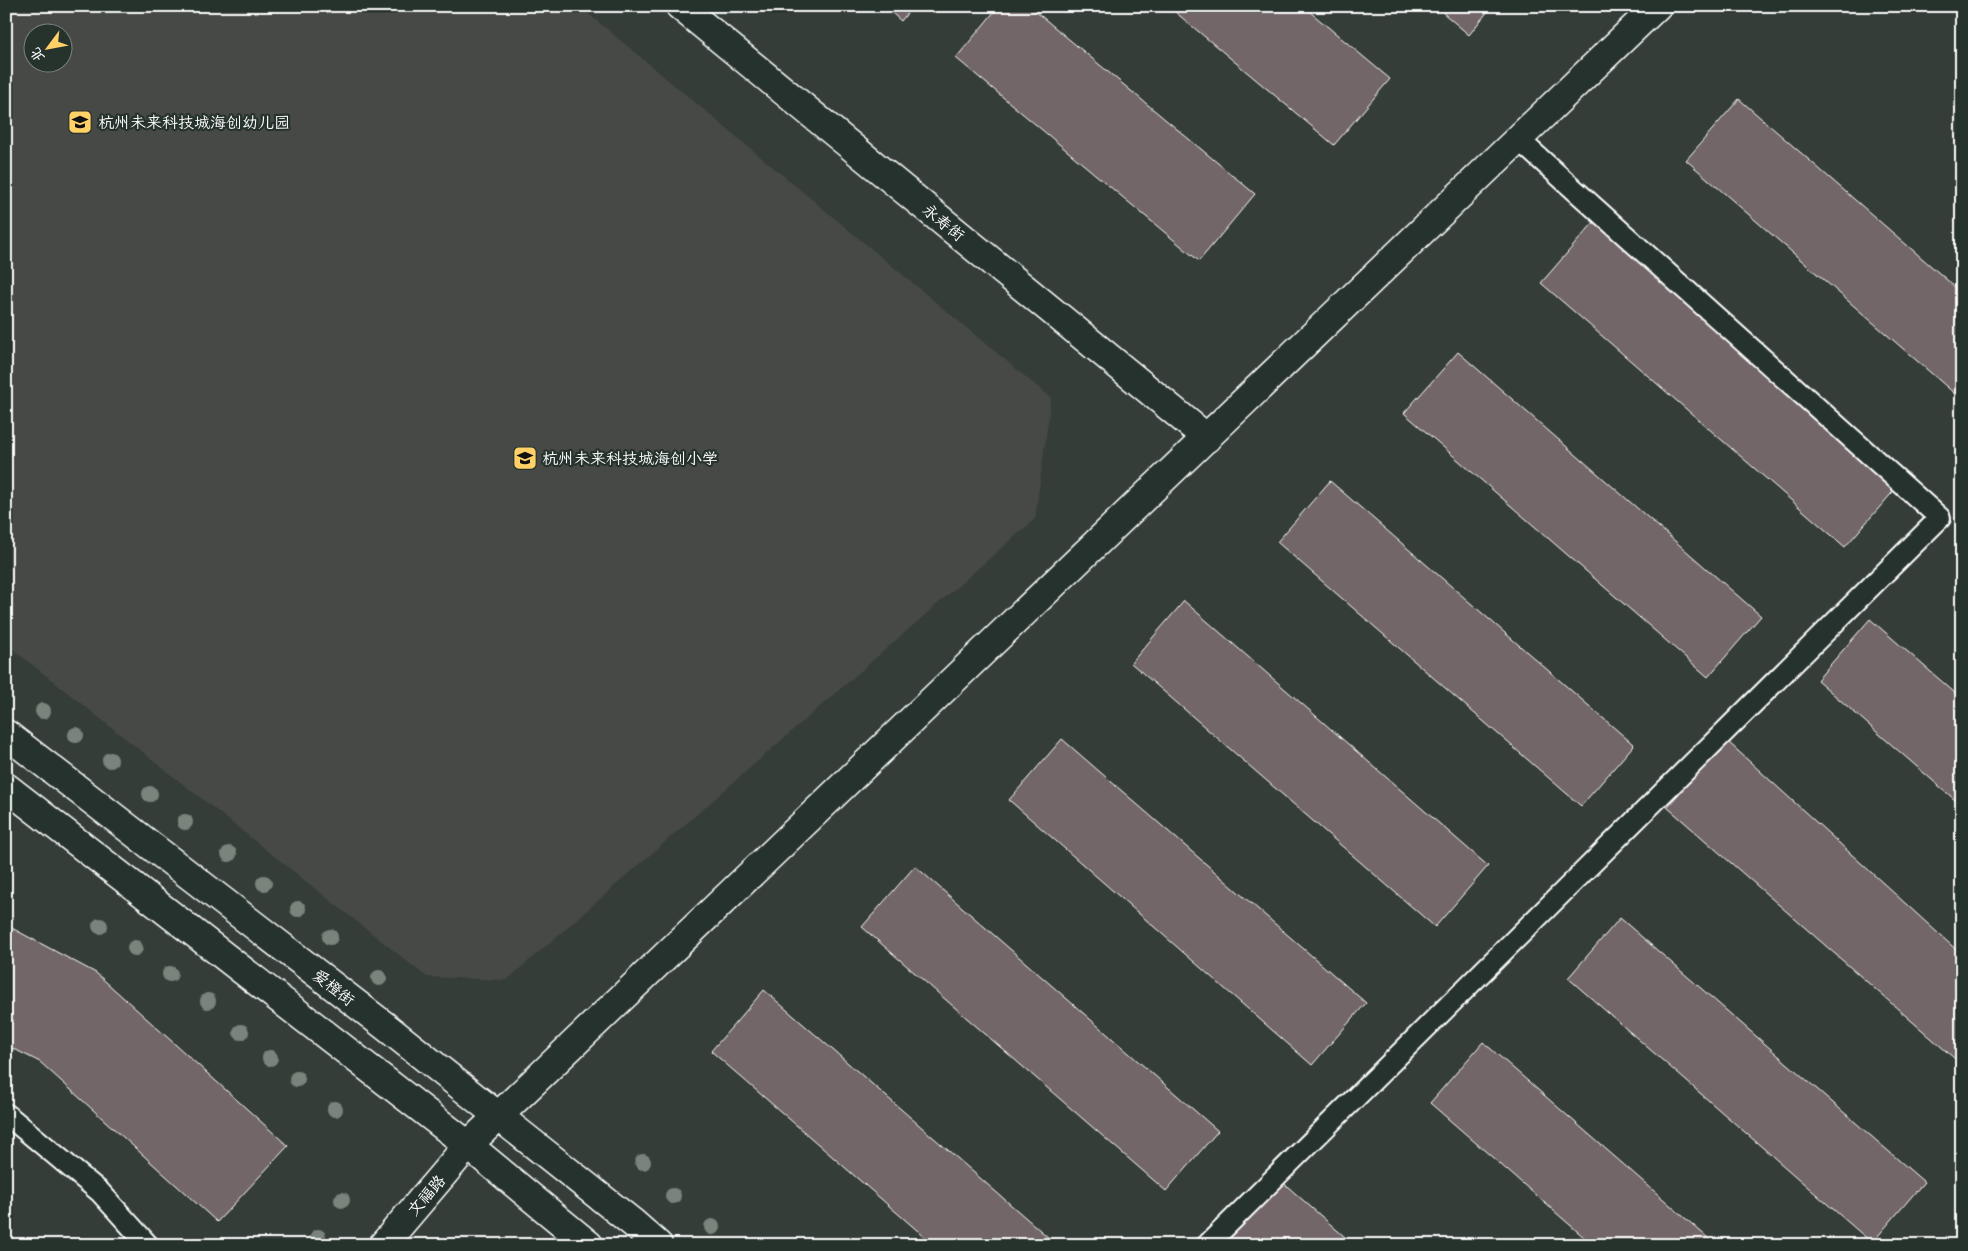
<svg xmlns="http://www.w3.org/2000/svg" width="1968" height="1251" viewBox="0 0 1968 1251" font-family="'Indie Flower','LXGW WenKai TC',sans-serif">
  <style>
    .built { fill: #474947; fill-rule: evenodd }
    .building { fill: #726669; stroke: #fff }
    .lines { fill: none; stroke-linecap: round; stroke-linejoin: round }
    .lane-casing { stroke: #fff; stroke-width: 24 }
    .secondary-casing { stroke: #fff; stroke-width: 31 }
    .lane { stroke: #26332d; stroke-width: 20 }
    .secondary { stroke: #26332d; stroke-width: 28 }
    .tree { fill: #7a847c }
    .labels { text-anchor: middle; stroke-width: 4.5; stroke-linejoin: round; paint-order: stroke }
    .poi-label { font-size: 16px; fill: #fff; stroke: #26332d; text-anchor: start }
    .street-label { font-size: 16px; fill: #fff; stroke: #26332d }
  </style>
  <rect width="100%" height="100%" fill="#353d39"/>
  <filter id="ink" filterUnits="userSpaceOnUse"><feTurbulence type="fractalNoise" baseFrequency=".02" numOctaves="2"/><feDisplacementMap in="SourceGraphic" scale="10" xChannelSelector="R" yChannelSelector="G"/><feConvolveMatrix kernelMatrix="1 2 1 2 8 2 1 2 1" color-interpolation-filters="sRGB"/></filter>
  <g filter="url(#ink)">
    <!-- built -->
    <path class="built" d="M6,6H579L1051,398L1035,519L507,980L427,977L6,644ZM32,32H62V62H32Z"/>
    <!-- building -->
    <g class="building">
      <polygon points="884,6 913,6 901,21"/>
      <polygon points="999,6 1029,6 1255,194 1199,261 956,58"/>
      <polygon points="1168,6 1303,6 1390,79 1334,145"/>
      <polygon points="1435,6 1492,6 1469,35"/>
      <polygon points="1739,99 1962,293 1962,400 1686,160"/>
      <polygon points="1594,222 1898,486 1845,547 1541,283"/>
      <polygon points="1458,352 1761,616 1708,677 1404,413"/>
      <polygon points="1330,481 1634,745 1581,806 1277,542"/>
      <polygon points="1184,601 1488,866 1435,927 1131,663"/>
      <polygon points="1870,619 1962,699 1962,806 1817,680"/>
      <polygon points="1062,739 1366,1003 1312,1065 1009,800"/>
      <polygon points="1727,741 1962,955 1962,1065 1667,807"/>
      <polygon points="915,866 1218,1131 1166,1191 862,927"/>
      <polygon points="1620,918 1924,1182 1872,1243 1568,978"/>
      <polygon points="6,925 96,973 288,1146 217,1222 40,1062 6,1045"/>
      <polygon points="764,990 1057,1245 934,1245 711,1051"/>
      <polygon points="1483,1042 1716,1245 1593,1245 1430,1103"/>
      <polygon points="1279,1179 1354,1245 1230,1245 1226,1241"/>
    </g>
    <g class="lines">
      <!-- lane casing -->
      <g class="lane-casing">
        <g id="lane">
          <polyline points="6,1114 100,1192 148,1245"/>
          <polyline points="1207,1245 1940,518 1518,139"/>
        </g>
      </g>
      <!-- secondary casing -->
      <g class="secondary-casing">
        <g id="secondary">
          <polyline points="680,6 1207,438"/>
          <polyline points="6,734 385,1026 633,1223 658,1245"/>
          <polyline points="6,787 468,1145 589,1245"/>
          <polyline points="383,1245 468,1145 1657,6"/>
        </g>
      </g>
      <!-- lane -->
      <use href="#lane" class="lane"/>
      <!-- secondary -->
      <use href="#secondary" class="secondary"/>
    </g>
    <!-- trees -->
    <g class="tree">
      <circle cx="43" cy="711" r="8"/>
      <circle cx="76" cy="735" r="8"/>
      <circle cx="110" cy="760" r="8"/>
      <circle cx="150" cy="794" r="8"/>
      <circle cx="185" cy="822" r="8"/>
      <circle cx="229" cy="854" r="8"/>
      <circle cx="264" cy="883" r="8"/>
      <circle cx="298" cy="909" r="8"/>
      <circle cx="100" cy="926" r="8"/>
      <circle cx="330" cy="937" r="8"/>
      <circle cx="135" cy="948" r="8"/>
      <circle cx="170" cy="974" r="8"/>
      <circle cx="379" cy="978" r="8"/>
      <circle cx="208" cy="1001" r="8"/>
      <circle cx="241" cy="1032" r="8"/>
      <circle cx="270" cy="1058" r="8"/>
      <circle cx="297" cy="1079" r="8"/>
      <circle cx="335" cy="1109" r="8"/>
      <circle cx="643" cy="1162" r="8"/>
      <circle cx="673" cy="1196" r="8"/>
      <circle cx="342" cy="1200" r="8"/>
      <circle cx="712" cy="1227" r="8"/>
      <circle cx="318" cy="1237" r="8"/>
    </g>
  </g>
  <!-- icons -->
  <defs>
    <g id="school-square" transform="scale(1.25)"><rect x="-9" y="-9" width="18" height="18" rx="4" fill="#ffd166" stroke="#26332d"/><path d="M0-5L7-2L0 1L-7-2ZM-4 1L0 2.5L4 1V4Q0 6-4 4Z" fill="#111"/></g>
  </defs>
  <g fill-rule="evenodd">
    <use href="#school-square" x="80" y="122"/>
    <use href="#school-square" x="525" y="458"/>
  </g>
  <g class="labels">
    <!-- poi labels -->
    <g class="poi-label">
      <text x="98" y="128">杭州未来科技城海创幼儿园</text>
      <text x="542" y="464">杭州未来科技城海创小学</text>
    </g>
    <!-- street labels -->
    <g class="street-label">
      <text transform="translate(944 222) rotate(39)" y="6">永寿街</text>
      <text transform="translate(334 987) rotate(38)" y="6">爱橙街</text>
      <text transform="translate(426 1195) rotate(-49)" y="6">文福路</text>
    </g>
  </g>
  <!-- margin -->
  <rect width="1968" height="1251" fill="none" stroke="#26332d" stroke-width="25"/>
  <rect x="12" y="12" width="1943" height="1226" fill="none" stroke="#fff" stroke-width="2" filter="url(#ink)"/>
  <!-- north arrow -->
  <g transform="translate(48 48) rotate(238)"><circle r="24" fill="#26332d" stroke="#7d8581"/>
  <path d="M0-4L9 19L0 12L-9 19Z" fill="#ffd166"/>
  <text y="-8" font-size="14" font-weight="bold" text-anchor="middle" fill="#ffffff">北</text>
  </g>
</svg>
